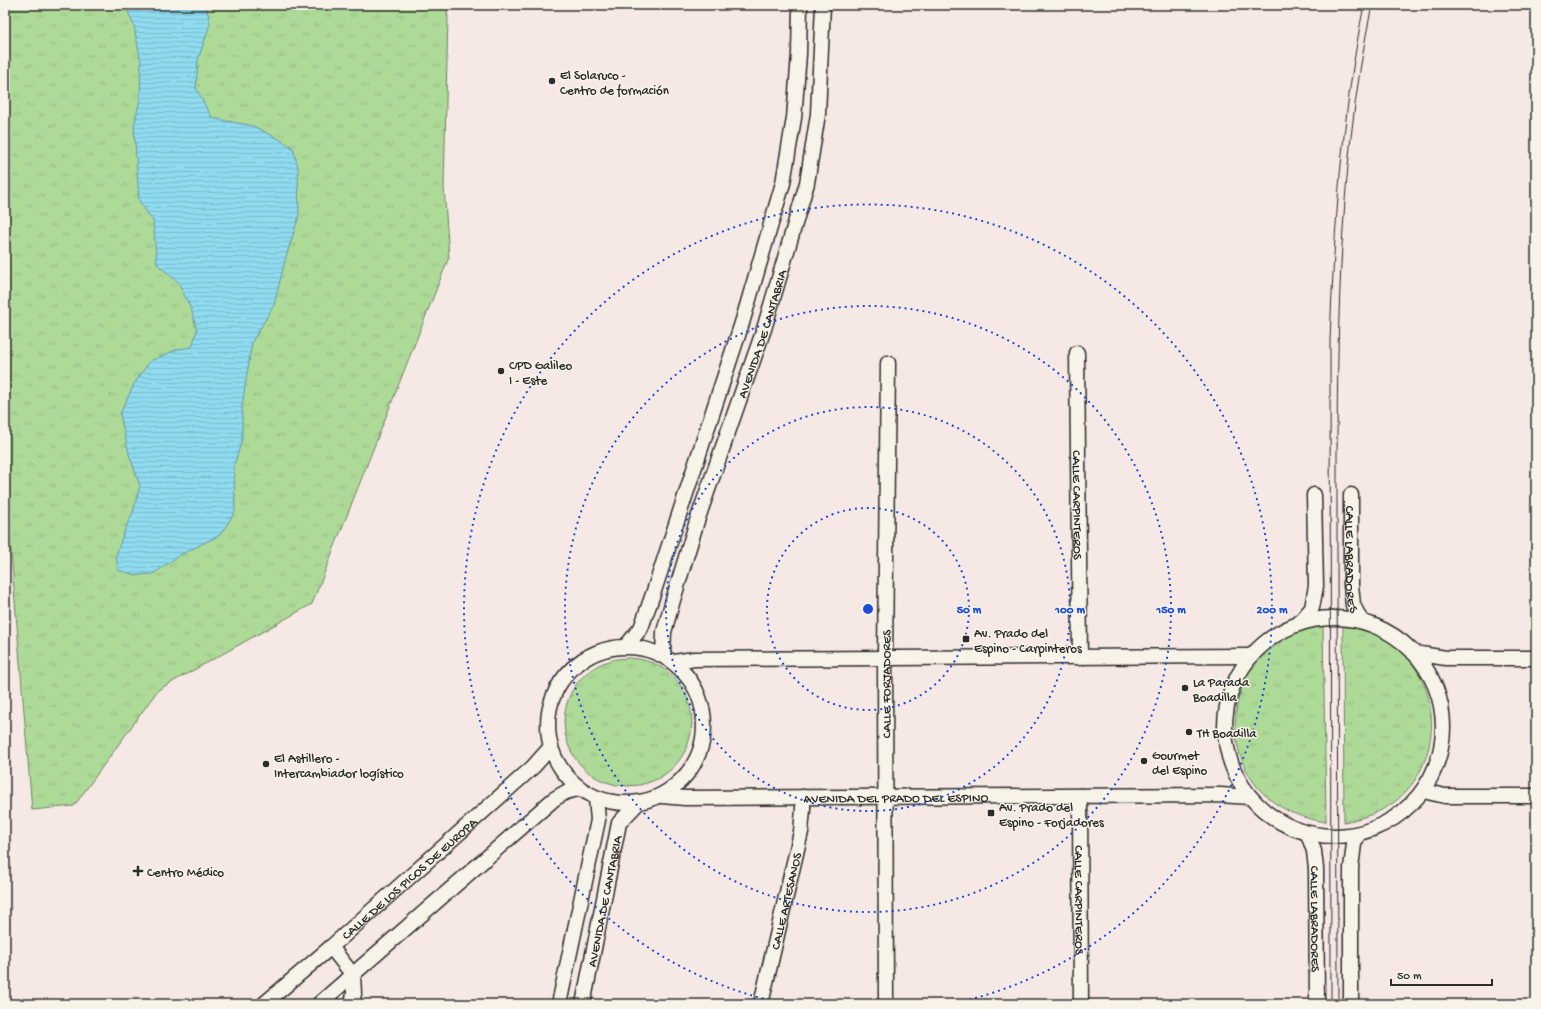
<svg xmlns="http://www.w3.org/2000/svg" width="1541" height="1009" viewBox="0 0 1541 1009" font-family="'Gochi Hand',sans-serif">
  <style>
    .grass { fill: url(#grass-tufts); stroke: #6c8262 }
    .water { fill: url(#water-rules); stroke: #6795a1 }
    .lines { fill: none; stroke-linecap: round; stroke-linejoin: round }
    .stream { stroke: #6795a1; stroke-width: 4 }
    .street-casing { stroke: #2b2b2b; stroke-width: 17 }
    .street { stroke: #f7f3e8; stroke-width: 14 }
    .tram { stroke: #2b2b2b; stroke-width: 1 }
    .ring { fill: none; stroke: #1d4ed8; stroke-width: 2; stroke-dasharray: 2 4 }
    .poi-dot { fill: #2b2b2b; stroke: #f7f3e8; stroke-width: 1.5 }
    .labels { text-anchor: middle; stroke-width: 3; stroke-linejoin: round; paint-order: stroke }
    .poi-label { font-size: 13px; fill: #2b2b2b; stroke: #f7f3e8; text-anchor: start }
    .street-label { font-size: 13px; fill: #2b2b2b; stroke: #f7f3e8 }
    .centre { fill: #1d4ed8; stroke: #f7f3e8; stroke-width: 2 }
    .ring-label { font-size: 12px; text-anchor: middle; font-weight: bold; fill: #1d4ed8; stroke: #f7f3e8; stroke-width: 3; stroke-linejoin: round; paint-order: stroke }
  </style>
  <defs>
    <pattern id="grass-tufts" width="24" height="20" patternUnits="userSpaceOnUse"><rect width="24" height="20" fill="#aeda98"/><path d="M3 7l-1-3M5 7V3M7 7l1-3M15 17l-1-3M17 17v-4M19 17l1-3" fill="none" stroke="#96bb83"/></pattern>
    <pattern id="water-rules" width="6" height="5" patternUnits="userSpaceOnUse"><rect width="6" height="5" fill="#8fdbef"/><path d="M0 2.5h6" fill="none" stroke="#7cbccd"/></pattern>
  </defs>
  <rect width="100%" height="100%" fill="#f6e8e5"/>
  <filter id="ink" filterUnits="userSpaceOnUse"><feTurbulence type="fractalNoise" baseFrequency=".025" numOctaves="2"/><feDisplacementMap in="SourceGraphic" scale="8" xChannelSelector="R" yChannelSelector="G"/><feConvolveMatrix kernelMatrix="1 2 1 2 8 2 1 2 1" color-interpolation-filters="sRGB"/></filter>
  <g filter="url(#ink)">
    <!-- grass -->
    <g class="grass">
      <polygon points="5,5 446,5 448,17 444,187 449,257 312,604 158,690 74,806 32,810 5,478"/>
      <path d="M1323,624L1326,822C1300,818 1277,809 1259,789C1219,743 1231,666 1285,636C1297,630 1310,627 1323,624Z"/>
      <path d="M1343,624C1358,627 1373,630 1386,639C1442,674 1447,758 1397,800C1381,813 1363,818 1344,822Z"/>
      <circle cx="628" cy="722" r="64"/>
    </g>
    <!-- water -->
    <polygon class="water" points="125,5 206,5 210,24 198,60 196,88 212,118 253,126 279,139 293,148 298,167 299,216 286,257 274,305 252,342 242,406 242,440 234,465 235,512 220,535 180,555 153,574 136,575 118,570 116,555 124,532 133,512 140,486 129,454 120,414 134,384 150,361 178,349 192,347 197,330 191,309 178,282 157,264 153,221 139,201 134,126 140,99 141,62 134,26"/>
    <g class="lines">
      <!-- stream -->
      <polyline class="stream" points="5,1002 5,1004"/>
      <!-- street casing -->
      <g class="street-casing">
        <g id="street">
          <path id="s1" d="M1077,353L1080,658"/>
          <path id="s2" d="M1351,495V585L1353,605L1361,621"/>
          <circle cx="1334" cy="727" r="109"/>
          <polyline points="1299,623 1312,608 1316,586 1314,495"/>
          <polyline points="626,646 641,628 653,594 742,323 783,183 794,118 799,54 800,5"/>
          <circle cx="626" cy="725" r="78"/>
          <polyline points="1414,653 1446,658 1536,658"/>
          <path id="s3" d="M663,655L664,632L673,600L697,521L764,329L807,183L818,114L823,5"/>
          <polyline points="674,662 694,659 1250,656"/>
          <polyline points="1423,791 1445,796 1536,796"/>
          <path id="s4" d="M662,796L685,798L1220,795L1249,797"/>
          <path id="s5" d="M1080,796L1081,1004"/>
          <path id="s6" d="M1308,834L1314,851L1316,869L1317,1004"/>
          <polyline points="331,947 353,975 354,994 352,1004"/>
          <path id="s7" d="M264,1004L331,947L533,767L550,748"/>
          <polyline points="319,1004 554,799 566,792 578,789"/>
          <polyline points="559,1004 598,820 596,799"/>
          <path id="s8" d="M583,1004L619,823L637,804"/>
          <path id="s9" d="M761,1004L801,832L803,809V797"/>
          <path id="s10" d="M886,1004L885,658L888,363"/>
          <polyline points="1351,1004 1351,868 1354,844 1358,835"/>
        </g>
      </g>
      <!-- street -->
      <use href="#street" class="street"/>
      <!-- tram -->
      <g class="tram">
        <path d="M1331,1004L1330,341C1334,229 1342,115 1364,5"/>
        <path d="M1338,1004C1338,845 1337,685 1337,526C1337,352 1336,176 1372,5"/>
      </g>
    </g>
  </g>
  <!-- distance rings -->
  <g class="ring">
    <circle cx="868" cy="609" r="101"/>
    <circle cx="868" cy="609" r="202"/>
    <circle cx="868" cy="609" r="303"/>
    <path d="M781 1003A404 404 0 1 1 955 1003"/>
  </g>
  <!-- markers -->
  <g class="poi-dot">
    <circle cx="552" cy="81" r="4"/>
    <circle cx="501" cy="371" r="4"/>
    <rect x="962" y="635" width="8" height="8" rx="2"/>
    <circle cx="1185" cy="688" r="4"/>
    <circle cx="1189" cy="732" r="4"/>
    <circle cx="1144" cy="761" r="4"/>
    <circle cx="266" cy="764" r="4"/>
    <rect x="987" y="809" width="8" height="8" rx="2"/>
    <path d="M136 865h4v4h4v4h-4v4h-4v-4h-4v-4h4z"/>
  </g>
  <g class="labels">
    <!-- poi labels -->
    <g class="poi-label">
      <text x="560" y="79">El Solaruco -<tspan x="560" dy="15">Centro de formación</tspan></text>
      <text x="509" y="369">CPD Galileo<tspan x="509" dy="15">I - Este</tspan></text>
      <text x="974" y="637">Av. Prado del<tspan x="974" dy="15">Espino - Carpinteros</tspan></text>
      <text x="1193" y="686">La Parada<tspan x="1193" dy="15">Boadilla</tspan></text>
      <text x="1197" y="737">TH Boadilla</text>
      <text x="1152" y="759">Gourmet<tspan x="1152" dy="15">del Espino</tspan></text>
      <text x="274" y="762">El Astillero -<tspan x="274" dy="15">Intercambiador logístico</tspan></text>
      <text x="999" y="811">Av. Prado del<tspan x="999" dy="15">Espino - Forjadores</tspan></text>
      <text x="147" y="876">Centro Médico</text>
    </g>
    <!-- street labels -->
    <g class="street-label">
      <text dy="5" stroke="none"><textPath href="#s3" startOffset="337">AVENIDA DE CANTABRIA</textPath></text>
      <text dy="5" stroke="none"><textPath href="#s1" startOffset="152">CALLE CARPINTEROS</textPath></text>
      <text dy="5" stroke="none"><textPath href="#s2" startOffset="64">CALLE LABRADORES</textPath></text>
      <text dy="5" stroke="none"><textPath href="#s10" startOffset="320">CALLE FORJADORES</textPath></text>
      <text dy="5" stroke="none"><textPath href="#s4" startOffset="234">AVENIDA DEL PRADO DEL ESPINO</textPath></text>
      <text dy="5" stroke="none"><textPath href="#s7" startOffset="192">CALLE DE LOS PICOS DE EUROPA</textPath></text>
      <text dy="5" stroke="none"><textPath href="#s5" startOffset="104">CALLE CARPINTEROS</textPath></text>
      <text dy="5" stroke="none"><textPath href="#s8" startOffset="105">AVENIDA DE CANTABRIA</textPath></text>
      <text dy="5" stroke="none"><textPath href="#s9" startOffset="106">CALLE ARTESANOS</textPath></text>
      <text dy="5" stroke="none"><textPath href="#s6" startOffset="86">CALLE LABRADORES</textPath></text>
    </g>
  </g>
  <circle cx="868" cy="609" r="6" class="centre"/>
  <g class="ring-label">
    <text x="969" y="613">50 m</text>
    <text x="1070" y="613">100 m</text>
    <text x="1171" y="613">150 m</text>
    <text x="1272" y="613">200 m</text>
  </g>
  <!-- margin -->
  <rect width="1541" height="1009" fill="none" stroke="#f7f3e8" stroke-width="20"/>
  <rect x="10" y="10" width="1521" height="989" fill="none" stroke="#2b2b2b" stroke-width="1.5" filter="url(#ink)"/>
  <!-- scale -->
  <path d="M1391 979v6h101v-6" fill="none" stroke="#2b2b2b" stroke-width="2"/>
  <text x="1397" y="979" font-size="12" fill="#2b2b2b" stroke="#f7f3e8" stroke-width="3" paint-order="stroke">50 m</text>
</svg>
